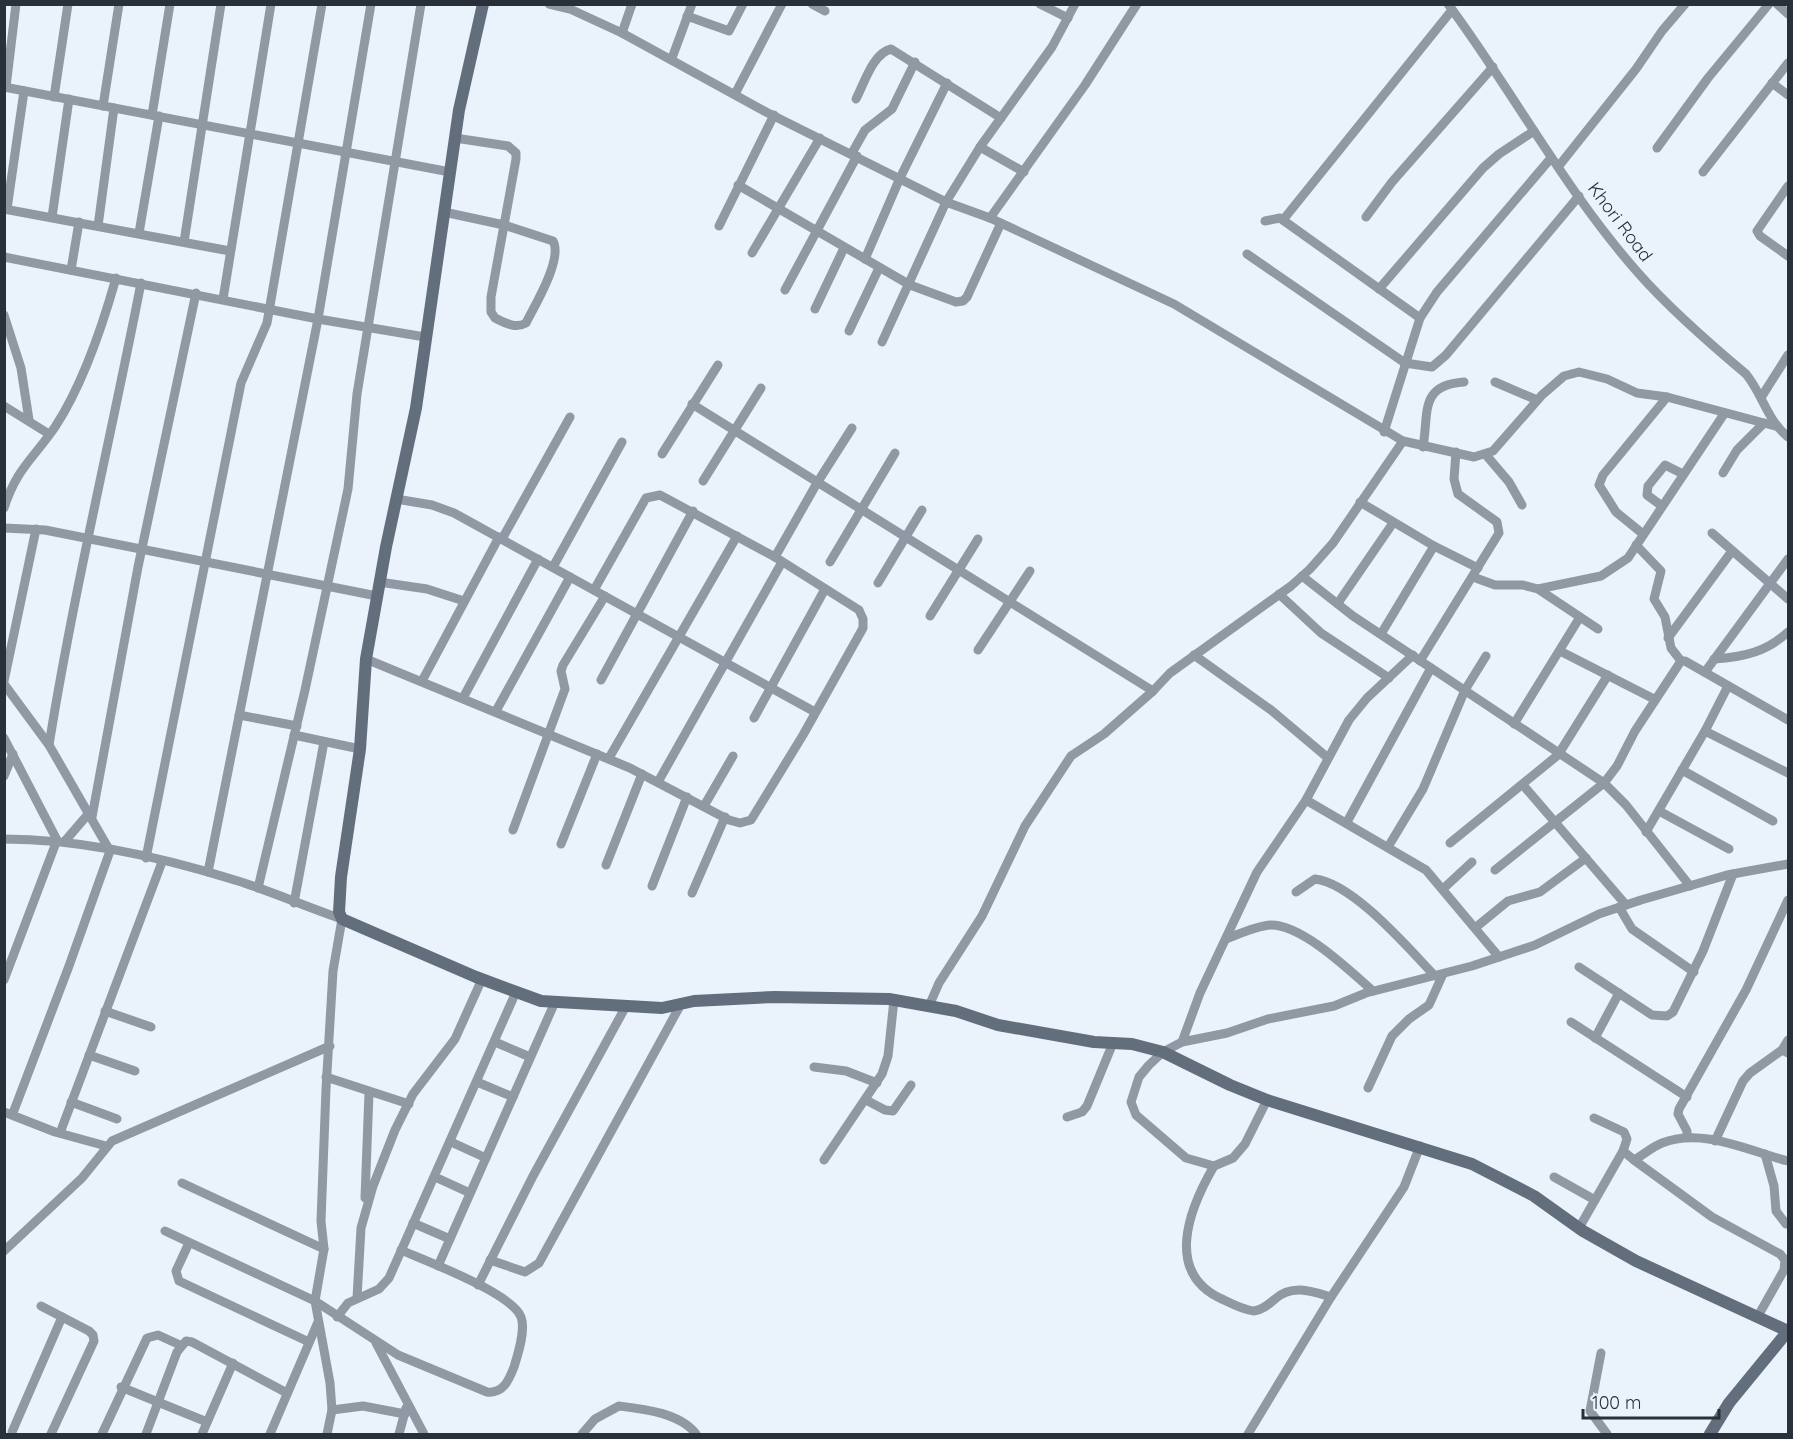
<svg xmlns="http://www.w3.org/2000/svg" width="1793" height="1439" viewBox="0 0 1793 1439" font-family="Quicksand,sans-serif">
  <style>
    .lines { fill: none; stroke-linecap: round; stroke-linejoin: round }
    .street { stroke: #9098a3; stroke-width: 9 }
    .secondary { stroke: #636e7d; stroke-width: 12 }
    .labels { text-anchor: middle; stroke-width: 5; stroke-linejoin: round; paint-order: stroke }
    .street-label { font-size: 18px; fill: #29303a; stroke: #eaf2fc }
  </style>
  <rect width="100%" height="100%" fill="#eaf2fc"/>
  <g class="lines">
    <!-- street -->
    <g class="street">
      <polyline points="549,4 570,9 622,33 766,112 946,202 990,218 1174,304 1403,441"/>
      <polyline points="812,4 825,11"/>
      <polyline points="1040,4 1068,18"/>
      <path d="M1448,4C1514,93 1566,192 1640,275C1672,311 1709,343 1746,374C1763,395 1767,420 1788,437"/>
      <polyline points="1777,4 1788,14"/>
      <polyline points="687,16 729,31 743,4"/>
      <polyline points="622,33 632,4"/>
      <polyline points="672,58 692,4"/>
      <polyline points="1772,83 1788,95"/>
      <polyline points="4,87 450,172"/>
      <polyline points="6,87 16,4"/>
      <polyline points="735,94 782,4"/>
      <polyline points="54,97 68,4"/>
      <path d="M856,99C864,84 873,53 891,49L1001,118"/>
      <polyline points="103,106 119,4"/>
      <polyline points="152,115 170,4"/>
      <polyline points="980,147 1024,172"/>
      <polyline points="1657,148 1708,78 1769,4"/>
      <polyline points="852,153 865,130 892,109 915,62"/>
      <polyline points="1558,167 1636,69 1662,31 1685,4"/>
      <polyline points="1703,172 1788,63"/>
      <polyline points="738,185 910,285 956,302 963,301 967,297 1001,223"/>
      <polyline points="1788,186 1757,231 1760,236 1788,256"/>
      <polyline points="4,209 230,251"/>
      <polyline points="7,209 24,91"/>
      <path d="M444,212L504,225L553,241C563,259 535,305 526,323C516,329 505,323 495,318L491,312V297L516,159V153L508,146L455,138"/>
      <polyline points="52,217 69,99"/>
      <polyline points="1366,217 1392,182 1493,67"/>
      <polyline points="990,218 1085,85 1137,4"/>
      <polyline points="1283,220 1452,10"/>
      <polyline points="1265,221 1280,218 1420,318"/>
      <polyline points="98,226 114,108"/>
      <polyline points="719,226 774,115"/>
      <polyline points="139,233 159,116"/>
      <polyline points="184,242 221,4"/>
      <polyline points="752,253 820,138"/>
      <polyline points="1247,254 1405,363 1432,367 1446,355 1579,196"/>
      <polyline points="4,257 318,319 425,337"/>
      <polyline points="865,259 900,178 947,83"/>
      <polyline points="71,270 79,222"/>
      <polyline points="1379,289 1483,168 1499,154 1534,131"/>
      <polyline points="785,290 857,156"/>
      <polyline points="223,299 271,4"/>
      <polyline points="815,309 844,248"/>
      <polyline points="4,315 21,368 29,420"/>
      <polyline points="849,331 879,268"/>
      <polyline points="882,342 946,202 980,147 1052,47 1075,4"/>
      <polyline points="1495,382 1537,400"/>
      <polyline points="1762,396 1788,355"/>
      <polyline points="692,404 1153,691"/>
      <polyline points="4,406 49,434"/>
      <polyline points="1384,432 1420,318 1437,292 1551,158"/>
      <path d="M1423,447C1429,413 1419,385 1464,382"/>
      <polyline points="662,454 718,365"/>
      <polyline points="1486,455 1509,482 1522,505"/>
      <polyline points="1723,473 1737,450 1764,423"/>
      <polyline points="703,481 761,388"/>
      <polyline points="396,499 432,505 454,513 815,712"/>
      <polyline points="1360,502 1434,546 1478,568"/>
      <polyline points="1662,506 1647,495 1648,486 1665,465 1683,474"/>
      <path d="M4,508C17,468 33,459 55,427C82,386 103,324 116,278"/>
      <polyline points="4,528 45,530 377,596"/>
      <polyline points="1712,533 1788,599"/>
      <polyline points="1643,534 1616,512 1599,485 1603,475 1667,397"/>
      <polyline points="502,539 570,417"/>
      <polyline points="1636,545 1661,571 1654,599 1665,617 1671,648 1681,661"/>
      <polyline points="775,557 817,483 852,428"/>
      <polyline points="830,562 895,453"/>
      <polyline points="553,567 622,442"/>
      <polyline points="1302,576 1353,616 1604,783 1626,805 1690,886"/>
      <polyline points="1473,577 1495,585 1523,585 1538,589 1598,629"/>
      <polyline points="379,582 427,589 464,601"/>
      <polyline points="878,583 922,510"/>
      <polyline points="1538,589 1601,576 1628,558 1724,414"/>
      <polyline points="1279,594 1321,633 1389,678"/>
      <polyline points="1338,603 1393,523"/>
      <polyline points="930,616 978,539"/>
      <polyline points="1381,634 1434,546"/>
      <polyline points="1668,638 1732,551"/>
      <polyline points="978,650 1030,571"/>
      <polyline points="1560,651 1654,699"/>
      <polyline points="1194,655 1271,710 1328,758"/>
      <polyline points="366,659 630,768 729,820 740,823 751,820 803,735 863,628 863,619 859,610 775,557 660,495 646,498 594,590"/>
      <path d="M1714,659C1744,657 1766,652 1788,632"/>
      <polyline points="1420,661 1499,533 1497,522 1458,494 1454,479 1456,452"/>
      <polyline points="1705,672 1788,559"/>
      <polyline points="601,680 693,511"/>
      <polyline points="4,681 36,529"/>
      <polyline points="422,681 499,537"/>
      <polyline points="4,684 49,745 110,851 69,966 13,1113"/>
      <polyline points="463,698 538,559"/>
      <polyline points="496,711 570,577"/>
      <polyline points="239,715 297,726"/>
      <polyline points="754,718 825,589"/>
      <polyline points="1514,724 1580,617"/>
      <polyline points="1705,731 1728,686"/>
      <polyline points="294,735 360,749"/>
      <polyline points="4,738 57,840 4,980"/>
      <path d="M49,745C74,590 111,437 141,283"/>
      <polyline points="609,758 737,536"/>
      <polyline points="1682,770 1773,821"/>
      <polyline points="4,776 13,754"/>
      <polyline points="658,782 782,562"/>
      <polyline points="1523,785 1626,905"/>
      <polyline points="1306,800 1426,870 1499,957"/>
      <polyline points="704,806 733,756"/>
      <polyline points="1659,811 1729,849"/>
      <polyline points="92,817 138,567 196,293"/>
      <polyline points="1347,822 1431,668"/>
      <polyline points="513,830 565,689 561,671 563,665 605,596"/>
      <polyline points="1646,832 1705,731 1788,773"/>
      <path d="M4,839C81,839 165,858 238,881C273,892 307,907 342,919L333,971L326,1089L321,1221L324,1249L315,1301L330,1383L332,1410L327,1434"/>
      <polyline points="65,841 90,812"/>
      <polyline points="1450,843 1558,755 1608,675"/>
      <polyline points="561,844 597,754"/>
      <polyline points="1388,847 1423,789 1465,690 1486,656"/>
      <polyline points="146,858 241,383 267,323 322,4"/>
      <polyline points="606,865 642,774"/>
      <polyline points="1495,870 1604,783 1617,766 1635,731 1681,661 1685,661 1788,720"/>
      <polyline points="208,872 318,319 371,4"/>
      <polyline points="652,886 687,797"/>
      <polyline points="258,888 305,690 348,489 357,394 421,4"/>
      <polyline points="1444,888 1472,862"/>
      <path d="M1296,892L1315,879C1353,883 1409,949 1435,976"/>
      <polyline points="692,893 725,817"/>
      <polyline points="294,903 324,742"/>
      <polyline points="1619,907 1632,929 1694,972"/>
      <polyline points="1475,928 1508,901 1540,892 1586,858"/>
      <path d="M1226,939C1239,934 1256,926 1271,925C1303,925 1350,971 1373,991"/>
      <polyline points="1579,967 1652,1015 1667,1016 1673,1012 1703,951 1733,874"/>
      <polyline points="929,1006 939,983 982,916 1025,826 1071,756 1104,734 1153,691 1170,673 1291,586 1310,569 1333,543 1403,441 1474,457 1493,451 1542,395 1564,376 1579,372 1607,379 1637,393 1667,397 1775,426"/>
      <polyline points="105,1011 151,1027"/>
      <polyline points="1571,1022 1687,1097"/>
      <polyline points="1595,1038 1619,993"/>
      <polyline points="1788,1040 1782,1050 1788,1053"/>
      <polyline points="495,1042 530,1057"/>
      <polyline points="1182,1042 1200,993 1257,872 1306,800 1349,720 1367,698 1413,655"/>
      <polyline points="89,1055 135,1071"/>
      <polyline points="814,1067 846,1071 877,1083"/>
      <polyline points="326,1077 409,1104"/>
      <polyline points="477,1082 513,1097"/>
      <polyline points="1368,1088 1392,1036 1409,1019 1429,1005 1443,974"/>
      <polyline points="866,1100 885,1110 893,1111 911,1085"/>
      <polyline points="1267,1100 1245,1144 1233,1158 1214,1166 1186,1158 1136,1115 1131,1102 1139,1077 1149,1065 1163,1052 1182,1042 1227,1033 1268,1019 1334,1006 1366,993 1472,966 1535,945 1599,914 1641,900 1727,875 1788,864"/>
      <polyline points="71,1102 117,1119"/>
      <polyline points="4,1112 55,1132 106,1146"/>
      <polyline points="1067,1117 1082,1112 1087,1106 1113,1043"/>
      <polyline points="1594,1118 1624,1132 1627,1139 1623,1151"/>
      <polyline points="60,1133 162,862"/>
      <polyline points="1687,1137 1687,1131 1678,1114 1679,1109 1746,990 1788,900"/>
      <polyline points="1715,1141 1743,1081 1750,1073 1782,1050"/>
      <polyline points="451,1142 486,1158"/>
      <polyline points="1765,1154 1774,1186 1776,1211 1786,1224"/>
      <polyline points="824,1160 882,1074 888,1056 894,1000"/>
      <polyline points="1634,1160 1712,1217 1780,1254 1785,1260 1784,1270 1758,1316"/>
      <path d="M1214,1166C1189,1209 1163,1274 1224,1300C1234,1305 1244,1310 1254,1311C1263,1310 1269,1304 1275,1299C1292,1284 1311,1291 1331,1297"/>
      <polyline points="435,1177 470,1193"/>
      <polyline points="1554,1177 1595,1200"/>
      <polyline points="182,1183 324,1249"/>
      <polyline points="365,1198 369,1093"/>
      <polyline points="413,1223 450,1239"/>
      <path d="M1579,1228L1623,1151L1634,1160C1643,1155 1652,1147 1662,1143C1702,1127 1749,1151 1788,1161"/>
      <path d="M165,1231L315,1301L398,1355L487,1392C503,1394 509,1380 514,1367C518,1354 526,1330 521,1317C512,1293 426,1261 401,1250"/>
      <polyline points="189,1243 176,1271 179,1281 309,1342"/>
      <polyline points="4,1251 82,1178 112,1141 330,1046"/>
      <polyline points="490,1260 525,1272 539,1263 681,1004"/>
      <polyline points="438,1266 555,1002"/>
      <polyline points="478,1285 533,1176 626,1006"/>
      <polyline points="357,1298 361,1228 373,1186 395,1130 413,1094 455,1039 482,979"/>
      <polyline points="41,1306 89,1331 93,1335 94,1341 51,1434"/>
      <polyline points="337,1317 348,1303 379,1289 389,1278 516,992"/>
      <polyline points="376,1343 424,1434"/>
      <polyline points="1601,1353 1590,1411 1607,1434"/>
      <polyline points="121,1387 207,1422"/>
      <polyline points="332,1410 363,1406 405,1414"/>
      <polyline points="12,1432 62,1317"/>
      <polyline points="102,1434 147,1338 158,1335 180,1345"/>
      <polyline points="146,1434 177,1352 186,1341 192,1342 287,1393"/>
      <polyline points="202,1434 233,1363"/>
      <polyline points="270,1434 318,1322"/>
      <polyline points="399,1434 406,1408"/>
      <path d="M582,1434L595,1419L619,1406C644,1409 680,1413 696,1434"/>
      <polyline points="1248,1434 1331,1297 1404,1187 1420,1146"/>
    </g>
    <!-- secondary -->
    <g class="secondary">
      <polyline points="483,4 459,110 416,408 386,547 366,659 360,749 341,877 339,912 342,919 476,977 541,1001 662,1008 694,1001 774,997 889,999 956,1011 998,1025 1094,1042 1132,1044 1163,1052 1230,1085 1267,1100 1472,1164 1534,1196 1583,1231 1636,1261 1788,1331"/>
      <polyline points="1710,1434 1729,1403 1788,1331"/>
    </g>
  </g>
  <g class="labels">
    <!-- street labels -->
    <g class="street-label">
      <text transform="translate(1620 222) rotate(53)" y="6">Khori Road</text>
    </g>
  </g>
  <!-- border -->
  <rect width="1793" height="1439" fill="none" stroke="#29303a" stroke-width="12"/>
  <!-- scale -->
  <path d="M1583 1409v9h136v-9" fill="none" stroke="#29303a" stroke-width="3"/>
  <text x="1592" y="1409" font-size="18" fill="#29303a" stroke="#eaf2fc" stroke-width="4.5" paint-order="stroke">100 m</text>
</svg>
